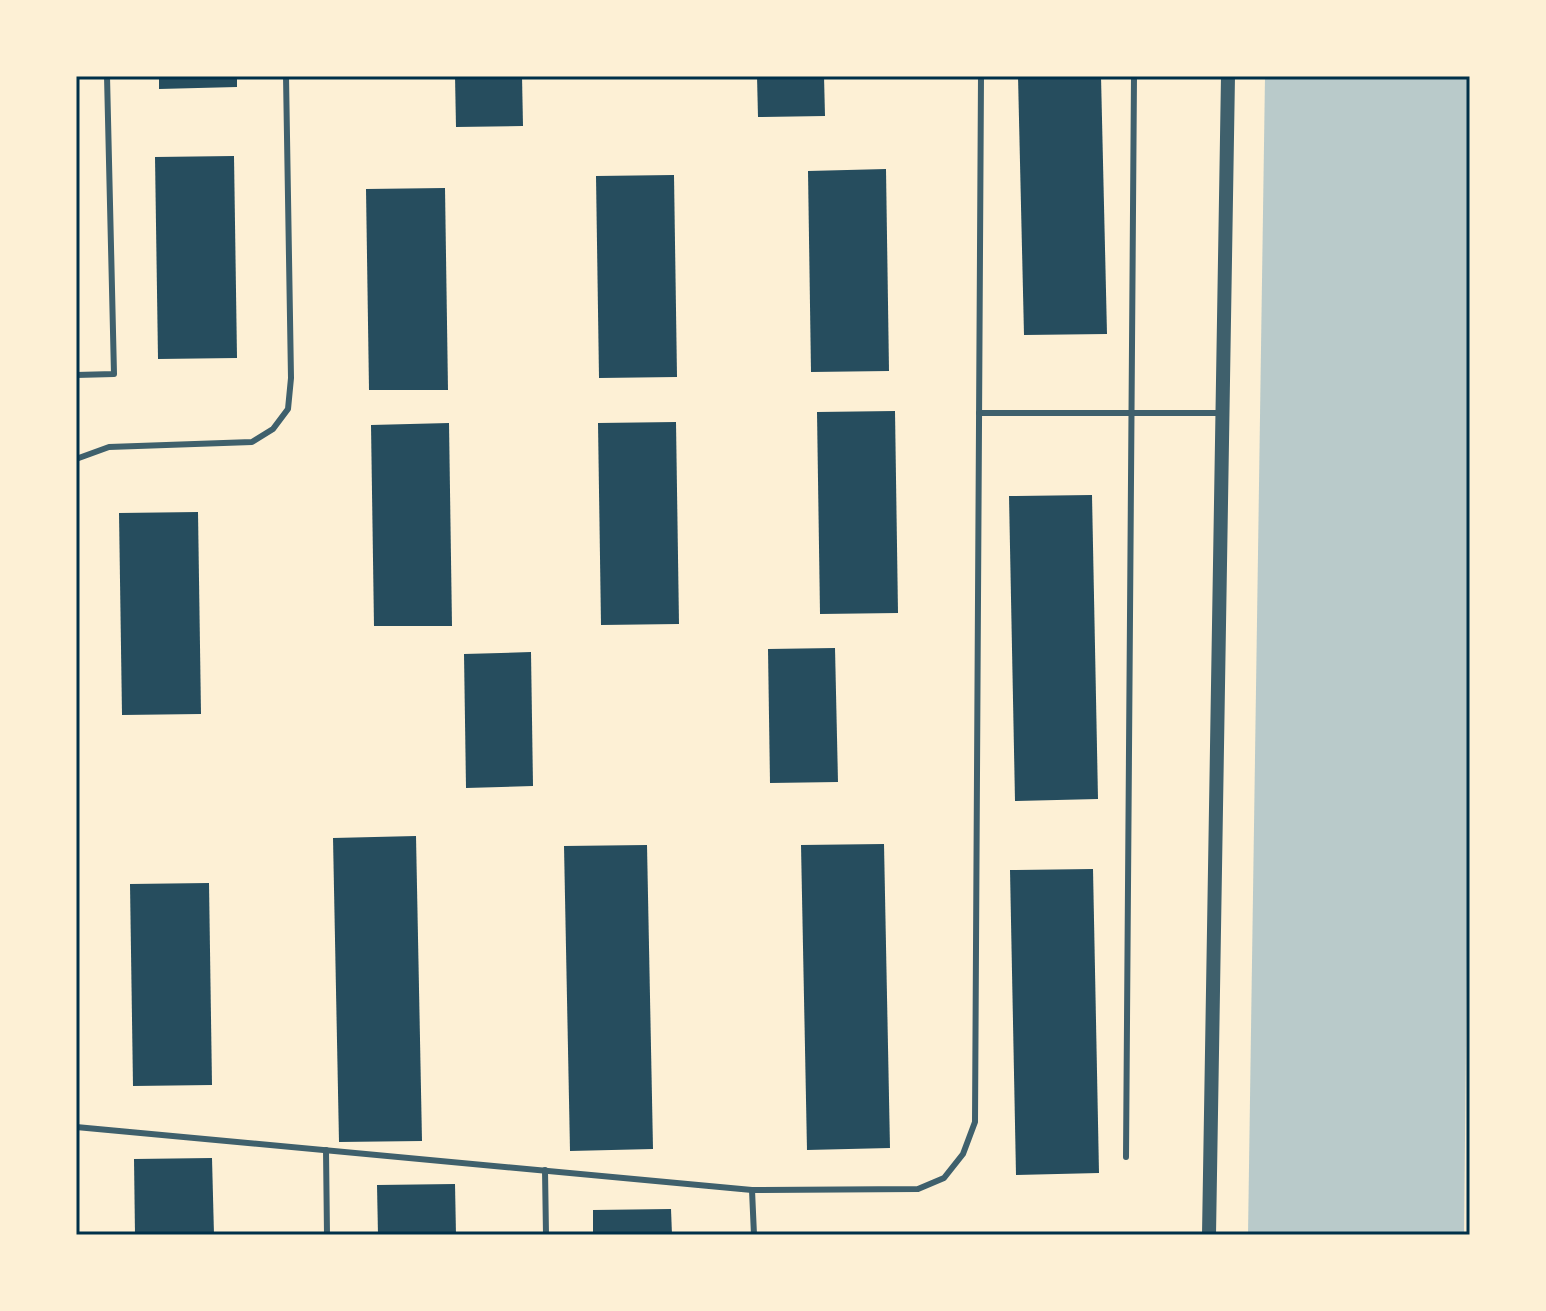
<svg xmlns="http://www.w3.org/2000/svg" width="1546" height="1311" viewBox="0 0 1546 1311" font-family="Figtree,sans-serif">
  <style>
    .green { fill: #b9caca }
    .building { fill: #264d5e }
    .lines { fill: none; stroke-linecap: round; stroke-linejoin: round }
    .service { stroke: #3f606c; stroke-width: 6 }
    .tertiary { stroke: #3f606c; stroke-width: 14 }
    .neatline { fill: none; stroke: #003049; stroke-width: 3 }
  </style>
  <rect width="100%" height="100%" fill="#fdf0d5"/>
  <!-- green -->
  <polygon class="green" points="1265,76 1470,76 1470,660 1464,1235 1248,1235"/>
  <!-- building -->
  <g class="building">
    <polygon points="159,76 237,76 237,87 159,89"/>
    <polygon points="455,76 522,76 523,126 456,127"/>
    <polygon points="757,76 824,76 825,116 758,117"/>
    <polygon points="1018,76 1101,76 1107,334 1024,335"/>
    <polygon points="234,156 237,358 158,359 155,157"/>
    <polygon points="886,169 889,371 811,372 808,171"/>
    <polygon points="674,175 677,377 599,378 596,176"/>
    <polygon points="445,188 448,390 369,390 366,189"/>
    <polygon points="895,411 898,613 820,614 817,412"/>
    <polygon points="676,422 679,624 601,625 598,423"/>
    <polygon points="449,423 452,626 374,626 371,425"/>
    <polygon points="1092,495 1098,799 1015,801 1009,496"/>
    <polygon points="198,512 201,714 122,715 119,513"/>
    <polygon points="835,648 838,782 770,783 768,649"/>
    <polygon points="531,652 533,786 466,788 464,654"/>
    <polygon points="416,836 422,1141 339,1142 333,838"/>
    <polygon points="884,844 890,1148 807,1150 801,845"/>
    <polygon points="647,845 653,1149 570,1151 564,846"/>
    <polygon points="1093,869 1099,1173 1016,1175 1010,870"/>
    <polygon points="209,883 212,1085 133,1086 130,884"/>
    <polygon points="212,1158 214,1235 135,1235 134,1159"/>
    <polygon points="455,1184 456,1235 378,1235 377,1185"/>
    <polygon points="671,1209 672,1235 593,1235 593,1210"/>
  </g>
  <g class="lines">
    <!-- service -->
    <g class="service">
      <polyline points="76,375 114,374 107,76"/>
      <polyline points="979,413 1222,413"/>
      <polyline points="76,459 109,447 252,442 273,429 288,409 291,378 286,76"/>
      <polyline points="76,1127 752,1190"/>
      <polyline points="326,1150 327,1235"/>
      <polyline points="1126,1157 1134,76"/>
      <polyline points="545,1170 546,1235"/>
      <polyline points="754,1235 752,1190 918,1189 944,1178 963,1154 975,1122 981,76"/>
    </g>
    <!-- tertiary -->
    <polyline class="tertiary" points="1209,1235 1228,76"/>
  </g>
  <!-- border -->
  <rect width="1546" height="1311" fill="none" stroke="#fdf0d5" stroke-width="156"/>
  <rect x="78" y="78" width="1390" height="1155" class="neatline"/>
</svg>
